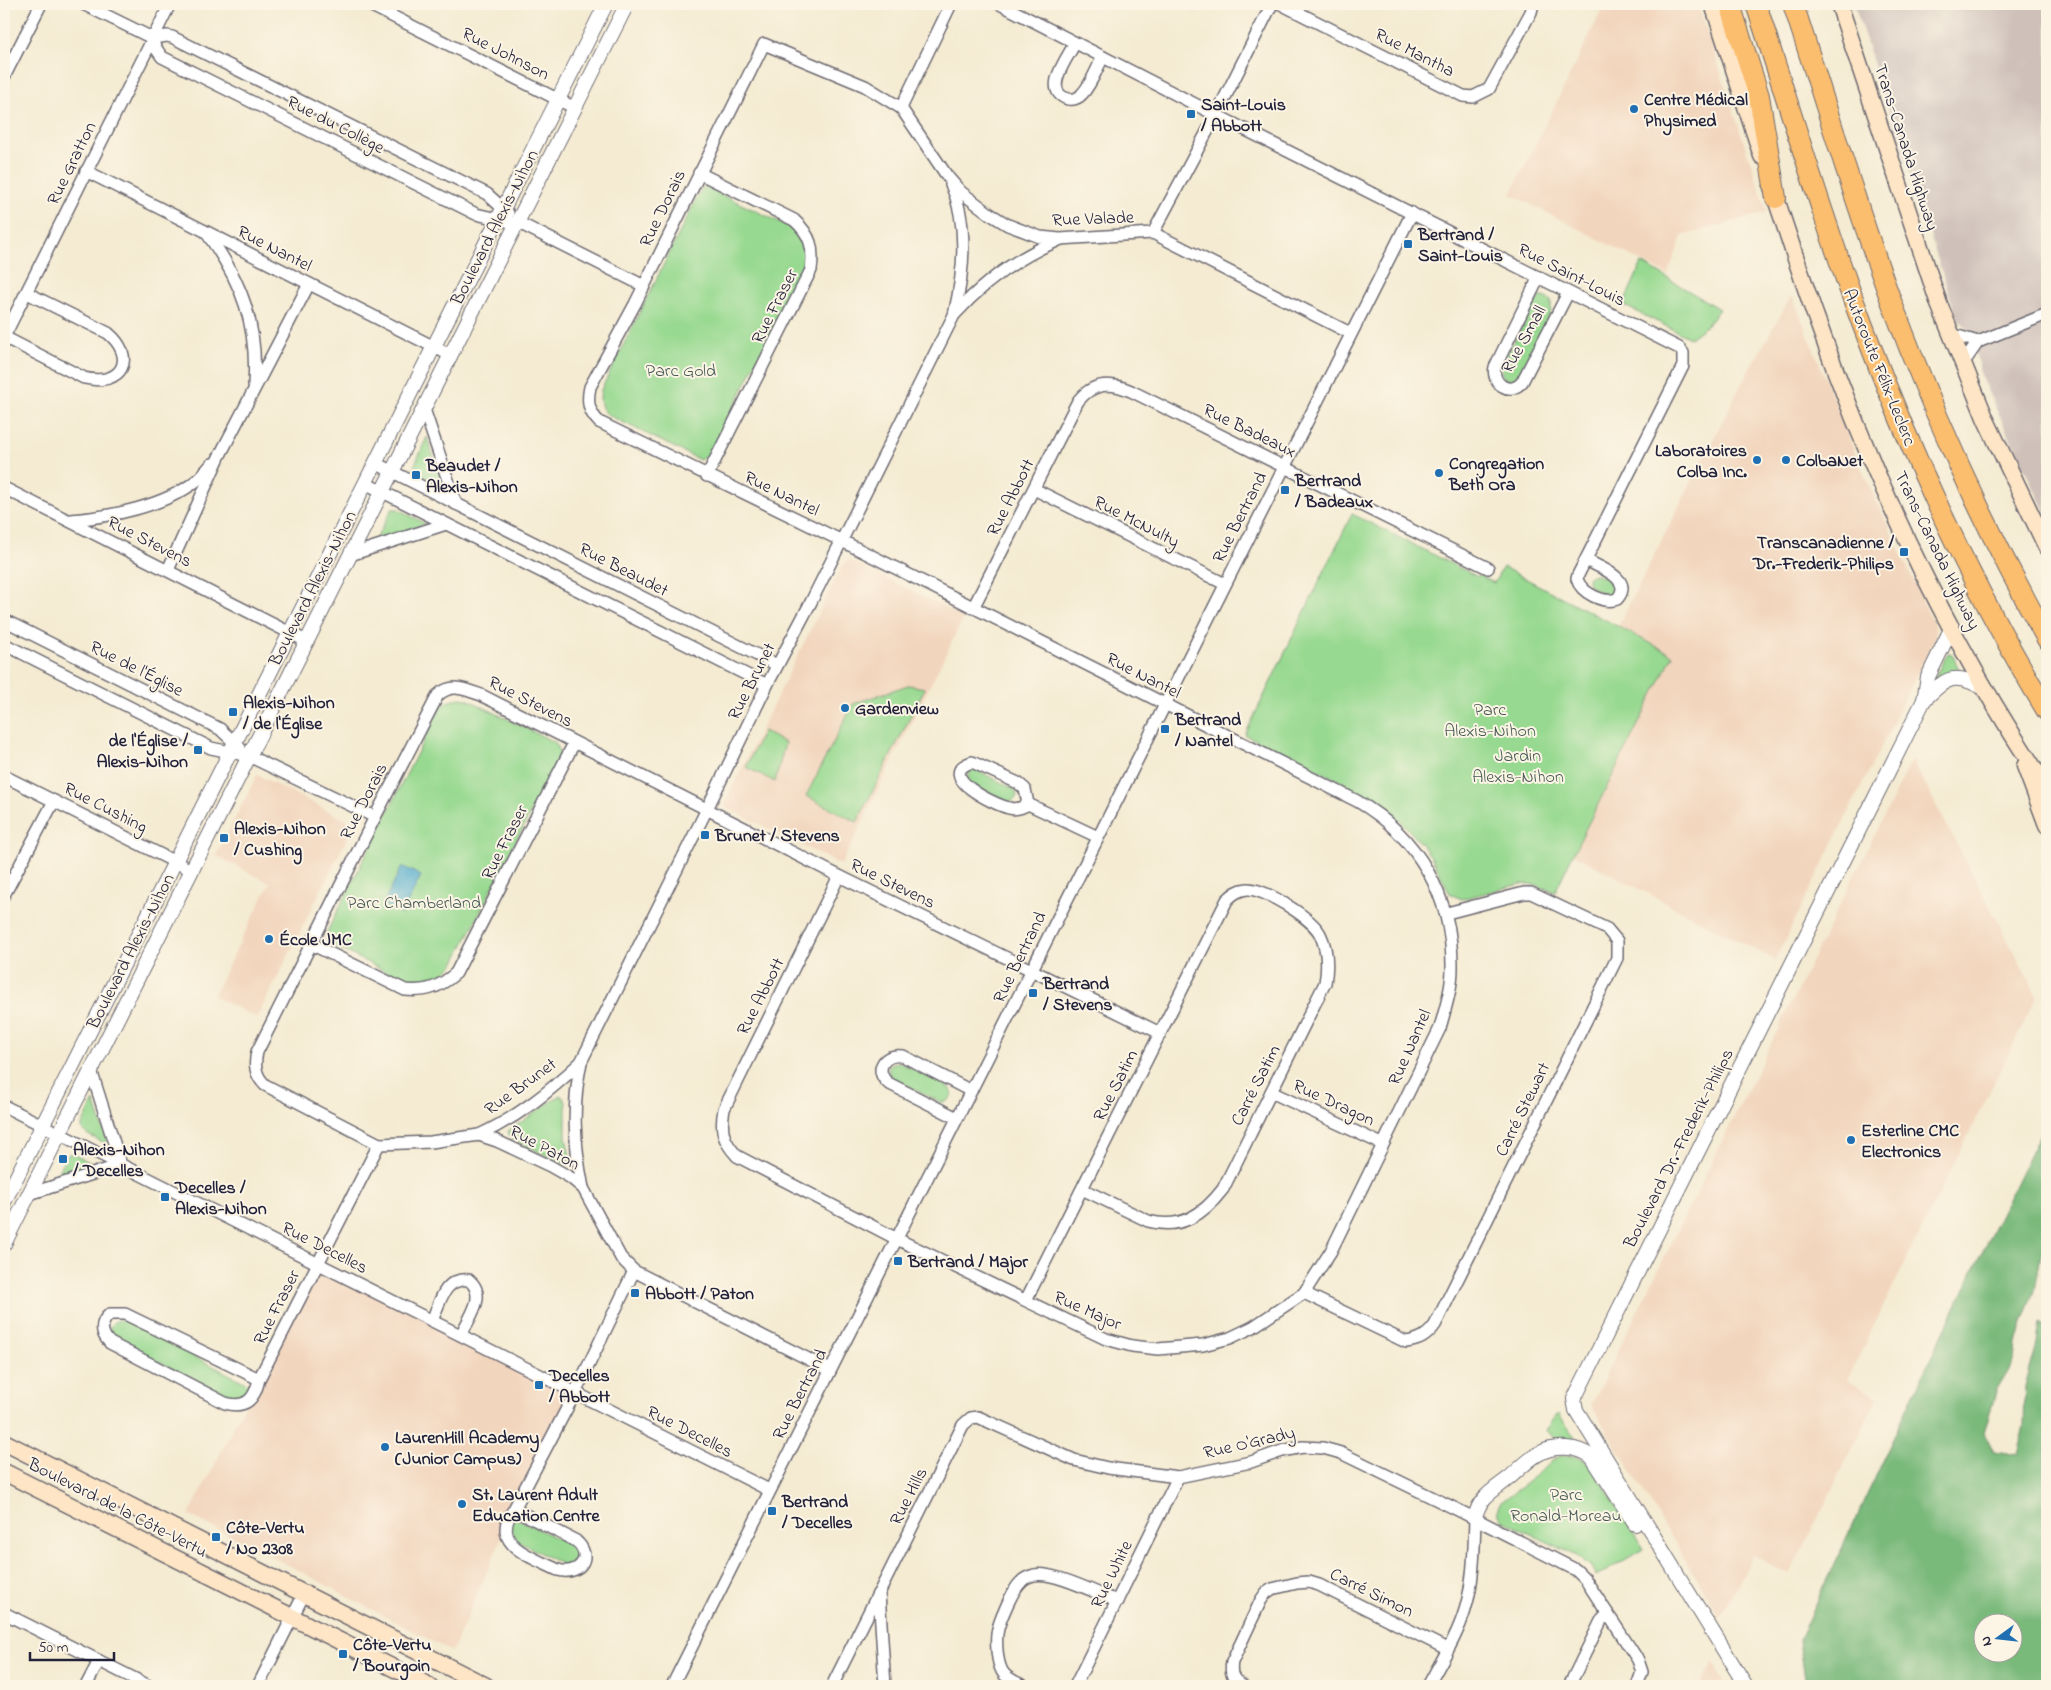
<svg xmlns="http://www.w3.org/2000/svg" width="2051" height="1690" viewBox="0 0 2051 1690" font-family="'Indie Flower',sans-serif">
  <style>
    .built { fill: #f2d5bd }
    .industrial { fill: #cfc1ba }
    .green { fill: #97d990; stroke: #5c7e66 }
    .forest { fill: #79b97a; stroke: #4e6e5a; fill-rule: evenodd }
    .water { fill: #4fabcd; stroke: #386684 }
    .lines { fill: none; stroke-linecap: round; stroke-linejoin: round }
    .minor-casing { stroke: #6c6870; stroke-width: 14 }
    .tertiary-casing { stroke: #6c6870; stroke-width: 16 }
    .secondary-casing { stroke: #6c6870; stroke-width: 19 }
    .motorway-casing { stroke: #6c6870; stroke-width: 22 }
    .minor { stroke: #fff; stroke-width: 11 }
    .tertiary { stroke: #fff; stroke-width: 14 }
    .secondary { stroke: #fde5c5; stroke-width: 16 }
    .motorway { stroke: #fbbd6e; stroke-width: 20 }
    .poi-dot { fill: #1f6fb2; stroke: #fcf5e5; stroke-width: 2 }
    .labels { text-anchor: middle; stroke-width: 4; stroke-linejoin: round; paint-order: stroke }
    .street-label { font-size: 18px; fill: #22223b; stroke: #fcf5e5 }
    .poi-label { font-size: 18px; font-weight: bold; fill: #22223b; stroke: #fcf5e5; text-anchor: start }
    .park-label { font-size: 18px; fill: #455954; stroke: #fcf5e5 }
  </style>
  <rect width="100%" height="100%" fill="#fcf5e5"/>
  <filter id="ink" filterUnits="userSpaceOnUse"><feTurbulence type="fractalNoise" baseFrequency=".02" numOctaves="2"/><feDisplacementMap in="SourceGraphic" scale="10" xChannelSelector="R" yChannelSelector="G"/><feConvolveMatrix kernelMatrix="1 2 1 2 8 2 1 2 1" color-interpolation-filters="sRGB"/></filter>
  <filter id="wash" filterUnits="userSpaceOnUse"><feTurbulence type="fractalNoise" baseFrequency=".0096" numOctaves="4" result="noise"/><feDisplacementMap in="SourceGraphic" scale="20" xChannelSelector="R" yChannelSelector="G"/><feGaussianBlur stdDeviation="1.12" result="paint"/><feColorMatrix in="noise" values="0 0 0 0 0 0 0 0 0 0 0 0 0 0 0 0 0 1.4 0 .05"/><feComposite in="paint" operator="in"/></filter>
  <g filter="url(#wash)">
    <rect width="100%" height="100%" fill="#f4ebd2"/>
    <!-- built -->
    <g class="built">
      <polygon points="1605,4 1698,4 1767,212 1682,236 1668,275 1511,194"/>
      <polygon points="1792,295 1861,468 1935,627 1936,636 1775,960 1573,854 1673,655 1618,626 1743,381"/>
      <polygon points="849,560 964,617 841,865 727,808 725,802 842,566"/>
      <polygon points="1912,760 2037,996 1847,1380 1878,1397 1790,1574 1753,1556 1720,1617 1591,1405"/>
      <polygon points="257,775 354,824 257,1018 213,996 270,883 216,856"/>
      <polygon points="317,1263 575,1393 514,1509 452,1652 304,1573 189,1515"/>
      <polygon points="1712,1662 1726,1686 1700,1686"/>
    </g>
    <!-- industrial -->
    <polygon class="industrial" points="1854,4 2047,4 2047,516 1979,373 1979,363 1965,327 1957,318"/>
    <!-- green -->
    <g class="green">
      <path d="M705,187L790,227C803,239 807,251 803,268L709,457L706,456L700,460L608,415C600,408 599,400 601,390L702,188Z"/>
      <polygon points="1642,263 1719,309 1708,324 1690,338 1623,305"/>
      <path d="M1540,297H1544L1551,301V311L1519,376L1512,381C1502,379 1500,374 1502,365L1534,302Z"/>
      <polygon points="427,437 444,487 444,488 412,471"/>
      <polygon points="392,509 398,509 426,524 375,541"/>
      <polygon points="1352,514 1478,577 1479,575 1494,583 1503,567 1673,655 1573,854 1555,892 1531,884 1520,884 1462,899 1450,894 1432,858 1422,845 1401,821 1387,810 1346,784 1245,735"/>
      <polygon points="1596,574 1613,583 1615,588 1612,593 1607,595 1589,586 1588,578 1592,575"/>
      <polygon points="1948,653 1952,654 1960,672 1936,680 1934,679"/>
      <polygon points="908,685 925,688 857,822 806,796 853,704"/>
      <path d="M460,698L467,699L556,743L560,754L454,964C441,977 430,985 411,984L330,944L327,941L326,934L440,708L447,702Z"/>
      <polygon points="763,731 785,743 775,782 746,767"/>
      <path d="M972,770H976L1014,789L1017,793L1016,798L1013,801L1008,802L969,783C967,778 968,774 972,770Z"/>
      <path d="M898,1062L947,1086L952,1092C952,1099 947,1103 940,1102L892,1078L888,1070L891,1064Z"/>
      <polygon points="561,1095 566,1102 566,1137 570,1158 567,1165 511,1139 508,1131"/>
      <polygon points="94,1101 107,1140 107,1144 88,1135 82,1130 82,1125"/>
      <polygon points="73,1153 96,1166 55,1180 67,1155"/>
      <path d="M119,1320H123L250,1385L252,1387C246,1398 235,1399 225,1395L114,1339L109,1332C110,1325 112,1322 119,1320Z"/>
      <polygon points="1559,1414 1575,1438 1574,1444 1564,1443 1546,1431 1555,1416"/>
      <path d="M1563,1455L1579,1457L1591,1465L1643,1549L1596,1577L1590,1566L1581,1558L1504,1521C1498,1516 1496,1510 1500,1503L1534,1477L1550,1461Z"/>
      <polygon points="518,1519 572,1546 576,1553 574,1561 567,1565 561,1564 516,1540 511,1529 512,1520"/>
    </g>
    <!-- forest -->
    <path class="forest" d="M2047,1119V1241L2041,1254L2035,1291L2024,1318L2017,1344L2015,1359L1997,1389L1984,1432L1994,1452L2007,1454L2017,1453L2024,1428L2025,1387L2037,1344L2040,1323L2047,1328V1681L2042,1686H1806L1799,1639L1927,1366ZM1984,1622H2014V1652H1984Z"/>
    <!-- water -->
    <polygon class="water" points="402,866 421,876 402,914 383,904"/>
  </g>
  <g filter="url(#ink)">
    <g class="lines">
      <!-- minor casing -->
      <g class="minor-casing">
        <g id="minor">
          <polyline points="83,4 152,38 167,36 172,37 487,194 508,213"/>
          <polyline points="368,4 575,108"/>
          <path d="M1000,4L1216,115L1679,348L1683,353V366L1578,575L1577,579C1581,593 1604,604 1617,599C1635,579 1600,568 1586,560"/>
          <polyline points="1281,4 1463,96 1473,97 1489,89 1531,12 1533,4"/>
          <polyline points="152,38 155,47 162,57 476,214 523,225 644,286"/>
          <path d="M1075,43C1068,57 1041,91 1068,99C1073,100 1079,98 1082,94C1091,85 1097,68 1103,57"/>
          <polyline points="4,77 41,4"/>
          <polyline points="901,108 951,4"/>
          <polyline points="86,171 450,355"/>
          <path d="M699,173L794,220C811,235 814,248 811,270L707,476"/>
          <polyline points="1153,233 1216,115 1272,4"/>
          <path d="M208,235C242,282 258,325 254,385"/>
          <path d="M1539,277L1495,367C1491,384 1510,396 1522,382L1568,293"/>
          <path d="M955,314C985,281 1018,257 1059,240"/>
          <polyline points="1951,334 1978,342"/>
          <polyline points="4,337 170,4"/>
          <path d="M4,337L84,378C123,387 137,357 108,333L27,293"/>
          <polyline points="1962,365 1978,342 2047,314"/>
          <polyline points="424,409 456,504"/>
          <polyline points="375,463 777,665"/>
          <polyline points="365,483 767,685"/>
          <polyline points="4,488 306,641"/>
          <polyline points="1034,489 1225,584"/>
          <path d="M71,520C110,517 165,506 196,481C202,476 207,469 212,464"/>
          <polyline points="350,555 446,524"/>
          <polyline points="168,570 219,457 309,284"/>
          <path d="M973,608L1078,401C1093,382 1111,382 1131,391L1488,568"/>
          <polyline points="4,620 220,729 240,748"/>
          <polyline points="4,644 211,748 249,756 375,817"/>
          <path d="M972,762L1018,783L1025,789L1028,804C1022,808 1016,810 1009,808C995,805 933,775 972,762Z"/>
          <polyline points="4,776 191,870"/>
          <polyline points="1028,804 1098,837"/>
          <path d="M839,876L724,1109C720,1130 723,1141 737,1156L897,1239L1106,1339L1132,1346L1158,1349L1203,1345L1230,1338L1253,1327L1304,1293L1331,1251L1440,1028C1445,1009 1452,989 1452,968C1453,898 1418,836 1357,801L842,541L599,422C588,411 587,401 590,387L635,304L764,44L865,86L901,108L947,176L961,192L990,214L1008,225L1040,237L1060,239L1153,233L1350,333"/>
          <polyline points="4,895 54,801"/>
          <path d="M311,944L405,990C427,992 440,987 456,973L574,743"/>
          <polyline points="91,1070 121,1165"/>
          <polyline points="1271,1092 1382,1144"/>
          <polyline points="4,1106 769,1490"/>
          <path d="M957,1118L888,1083C873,1070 884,1053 903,1056L971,1091"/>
          <path d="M479,1135C518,1117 549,1092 581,1062"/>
          <path d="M583,1188C574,1144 572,1106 581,1062L707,809L767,685L811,602L954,315C964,273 969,225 951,184"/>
          <polyline points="29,1194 121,1165"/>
          <path d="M1304,1293L1406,1342C1420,1340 1427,1336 1435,1325L1617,958V941L1607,929L1531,893H1524L1447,913"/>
          <path d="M1026,1300L1227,900C1233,894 1238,890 1247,889C1264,888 1312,918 1320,934C1328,950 1328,966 1325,983L1223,1189C1203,1215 1181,1230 1148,1221L1082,1189"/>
          <path d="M432,1321C440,1302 444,1277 469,1280C488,1296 469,1317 461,1335"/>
          <path d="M830,1370L634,1271L621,1258L583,1188L571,1178L550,1166L497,1141L479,1135L431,1142L379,1144L265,1085C255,1075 254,1065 257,1052L375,817L438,695C452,683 465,689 481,695L839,876L1160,1033"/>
          <path d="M259,1379L125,1314H110C99,1323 101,1334 110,1343L225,1403C246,1409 255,1399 259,1379L379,1144"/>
          <path d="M514,1509L576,1541C594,1557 579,1576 558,1570C532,1557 488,1545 514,1509L575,1393L634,1271"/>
          <polyline points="4,1613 149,1686"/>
          <polyline points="86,1686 99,1661"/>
          <polyline points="258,1686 304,1594"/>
          <polyline points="672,1686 1412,213"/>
          <polyline points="832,1686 878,1594"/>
          <polyline points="885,1686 879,1593 963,1425 971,1418 978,1417 1074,1460 1108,1468 1178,1477 1251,1462 1282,1451 1303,1447 1323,1448 1341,1453 1456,1509 1576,1570 1585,1579 1638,1660 1642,1672 1637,1686"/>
          <path d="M1024,1686C1016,1682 1006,1679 1002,1671C997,1662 996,1644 997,1634C998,1623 1013,1589 1021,1582C1024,1578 1030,1576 1034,1575C1054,1571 1098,1594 1117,1601"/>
          <polyline points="1075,1686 1178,1477"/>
          <path d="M1243,1686C1232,1680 1230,1673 1232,1662L1261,1600L1266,1593L1272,1589L1297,1583L1309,1582L1319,1585L1447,1649"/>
          <path d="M1428,1686C1441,1661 1457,1637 1465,1610C1474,1581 1474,1549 1475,1518"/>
          <polyline points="1569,1686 1601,1621 1608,1614"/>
        </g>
      </g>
      <!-- tertiary casing -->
      <g class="tertiary-casing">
        <g id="tertiary">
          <path d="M1924,700C1948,676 1954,672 1986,689"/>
          <polyline points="4,1202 606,4"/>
          <polyline points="4,1244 627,4"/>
          <path d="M1475,1518C1479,1497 1494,1490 1509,1478C1519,1470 1528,1459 1540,1453C1555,1445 1578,1446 1592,1457L1635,1524"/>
          <polyline points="1746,1686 1576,1410 1574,1399 1924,700 1928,677 1952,627"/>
        </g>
      </g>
      <!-- secondary casing -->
      <g class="secondary-casing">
        <g id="secondary">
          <polyline points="1713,4 1762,156"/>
          <polyline points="1839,4 1939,304 1986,420 2047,548"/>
          <path d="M1772,187C1787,231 1801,276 1817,320C1874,482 1951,645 2047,788"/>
          <polyline points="2025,766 2047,825"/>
          <polyline points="4,1442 486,1686"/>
          <polyline points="4,1472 429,1686"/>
        </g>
      </g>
      <!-- motorway casing -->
      <g class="motorway-casing">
        <g id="motorway">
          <polyline points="1730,4 1759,96 1776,198"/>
          <path d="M1756,4C1791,111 1823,220 1863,326C1913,459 1973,590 2047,711"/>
          <path d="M1793,4C1826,104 1856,207 1893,306C1936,420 1987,532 2047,639"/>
        </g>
      </g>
      <!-- minor -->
      <use href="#minor" class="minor"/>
      <!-- tertiary -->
      <use href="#tertiary" class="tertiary"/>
      <!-- secondary -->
      <use href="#secondary" class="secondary"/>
      <!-- motorway -->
      <use href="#motorway" class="motorway"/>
    </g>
  </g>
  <!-- markers -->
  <g class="poi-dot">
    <circle cx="1634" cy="109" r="5"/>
    <rect x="1186" y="109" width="10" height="10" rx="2.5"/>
    <rect x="1403" y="239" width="10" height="10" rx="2.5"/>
    <circle cx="1757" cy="460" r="5"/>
    <circle cx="1786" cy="460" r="5"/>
    <circle cx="1439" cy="473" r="5"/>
    <rect x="411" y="470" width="10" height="10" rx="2.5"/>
    <rect x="1280" y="485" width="10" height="10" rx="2.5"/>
    <rect x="1899" y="547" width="10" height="10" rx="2.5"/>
    <circle cx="845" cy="708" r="5"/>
    <rect x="228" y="707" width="10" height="10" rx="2.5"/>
    <rect x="1160" y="724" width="10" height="10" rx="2.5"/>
    <rect x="193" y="745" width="10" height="10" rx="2.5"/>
    <rect x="700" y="830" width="10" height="10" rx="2.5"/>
    <rect x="219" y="833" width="10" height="10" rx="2.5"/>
    <circle cx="269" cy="939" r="5"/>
    <rect x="1028" y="988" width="10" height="10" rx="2.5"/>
    <circle cx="1851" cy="1140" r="5"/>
    <rect x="58" y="1154" width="10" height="10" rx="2.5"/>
    <rect x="160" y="1192" width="10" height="10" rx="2.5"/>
    <rect x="893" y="1256" width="10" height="10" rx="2.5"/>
    <rect x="630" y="1288" width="10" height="10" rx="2.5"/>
    <rect x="534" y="1380" width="10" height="10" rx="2.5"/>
    <circle cx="385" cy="1447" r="5"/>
    <circle cx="462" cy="1504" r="5"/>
    <rect x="767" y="1506" width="10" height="10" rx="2.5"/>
    <rect x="211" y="1532" width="10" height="10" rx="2.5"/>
    <rect x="338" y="1649" width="10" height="10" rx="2.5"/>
  </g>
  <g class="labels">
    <!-- street labels -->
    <g class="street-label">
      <text transform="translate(1415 52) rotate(27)" y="6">Rue Mantha</text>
      <text transform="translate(506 53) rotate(27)" y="6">Rue Johnson</text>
      <text transform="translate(336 124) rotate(27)" y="6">Rue du Collège</text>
      <text transform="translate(1907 147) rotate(72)" y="6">Trans-Canada Highway</text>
      <text transform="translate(71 163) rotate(-64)" y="6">Rue Gratton</text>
      <text transform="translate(662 208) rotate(-64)" y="6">Rue Dorais</text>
      <text transform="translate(1093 218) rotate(-2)" y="6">Rue Valade</text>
      <text transform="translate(494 227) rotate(-63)" y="6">Boulevard Alexis-Nihon</text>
      <text transform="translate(275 248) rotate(27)" y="6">Rue Nantel</text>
      <text transform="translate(1572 274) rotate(27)" y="6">Rue Saint-Louis</text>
      <text transform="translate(774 306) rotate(-63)" y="6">Rue Fraser</text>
      <text transform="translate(1523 339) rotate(-61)" y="6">Rue Small</text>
      <text transform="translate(1880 367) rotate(68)" y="6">Autoroute Félix-Leclerc</text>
      <text transform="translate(1250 430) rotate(26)" y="6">Rue Badeaux</text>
      <text transform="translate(782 493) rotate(26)" y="6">Rue Nantel</text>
      <text transform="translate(1010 497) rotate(-63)" y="6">Rue Abbott</text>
      <text transform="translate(1239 517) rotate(-63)" y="6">Rue Bertrand</text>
      <text transform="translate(1137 521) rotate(27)" y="6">Rue McNulty</text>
      <text transform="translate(150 541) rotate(27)" y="6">Rue Stevens</text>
      <text transform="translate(1938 550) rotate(64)" y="6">Trans-Canada Highway</text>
      <text transform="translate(624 569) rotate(27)" y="6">Rue Beaudet</text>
      <text transform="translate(312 588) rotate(-63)" y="6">Boulevard Alexis-Nihon</text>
      <text transform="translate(137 668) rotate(27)" y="6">Rue de l'Église</text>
      <text transform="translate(1144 675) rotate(27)" y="6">Rue Nantel</text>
      <text transform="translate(751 681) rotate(-63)" y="6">Rue Brunet</text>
      <text transform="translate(531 701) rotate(27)" y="6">Rue Stevens</text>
      <text transform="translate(363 801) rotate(-63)" y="6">Rue Dorais</text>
      <text transform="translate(106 807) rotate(27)" y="6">Rue Cushing</text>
      <text transform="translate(504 842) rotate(-63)" y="6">Rue Fraser</text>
      <text transform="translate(893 883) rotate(26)" y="6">Rue Stevens</text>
      <text transform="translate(130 951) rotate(-63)" y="6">Boulevard Alexis-Nihon</text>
      <text transform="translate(1019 957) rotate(-64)" y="6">Rue Bertrand</text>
      <text transform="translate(760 996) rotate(-63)" y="6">Rue Abbott</text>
      <text transform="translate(1409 1047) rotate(-66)" y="6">Rue Nantel</text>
      <text transform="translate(1115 1085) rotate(-63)" y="6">Rue Satim</text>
      <text transform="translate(1255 1085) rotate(-63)" y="6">Carré Satim</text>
      <text transform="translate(520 1086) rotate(-36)" y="6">Rue Brunet</text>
      <text transform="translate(1334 1102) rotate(25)" y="6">Rue Dragon</text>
      <text transform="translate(1522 1109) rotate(-64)" y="6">Carré Stewart</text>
      <text transform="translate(545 1147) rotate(28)" y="6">Rue Paton</text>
      <text transform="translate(1678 1148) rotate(-63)" y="6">Boulevard Dr.-Frederik-Philips</text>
      <text transform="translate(325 1247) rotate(27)" y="6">Rue Decelles</text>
      <text transform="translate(276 1307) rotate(-63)" y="6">Rue Fraser</text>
      <text transform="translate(1088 1310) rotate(24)" y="6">Rue Major</text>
      <text transform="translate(799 1394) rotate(-63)" y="6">Rue Bertrand</text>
      <text transform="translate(690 1431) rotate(27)" y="6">Rue Decelles</text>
      <text transform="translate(1249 1442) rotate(-13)" y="6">Rue O'Grady</text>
      <text transform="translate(908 1496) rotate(-63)" y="6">Rue Hills</text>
      <text transform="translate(118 1507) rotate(27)" y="6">Boulevard de la Côte-Vertu</text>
      <text transform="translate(1111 1574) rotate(-64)" y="6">Rue White</text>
      <text transform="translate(1372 1592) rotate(26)" y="6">Carré Simon</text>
    </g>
    <!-- poi labels -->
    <g class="poi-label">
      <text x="1644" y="105">Centre Médical<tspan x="1644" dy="21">Physimed</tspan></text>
      <text x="1201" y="110">Saint-Louis<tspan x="1201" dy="21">/ Abbott</tspan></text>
      <text x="1418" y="240">Bertrand /<tspan x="1418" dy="21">Saint-Louis</tspan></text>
      <text x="1747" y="456" text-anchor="end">Laboratoires<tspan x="1747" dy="21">Colba Inc.</tspan></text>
      <text x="1796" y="466">ColbaNet</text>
      <text x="1449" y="469">Congregation<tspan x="1449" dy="21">Beth Ora</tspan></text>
      <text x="426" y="471">Beaudet /<tspan x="426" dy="21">Alexis-Nihon</tspan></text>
      <text x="1295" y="486">Bertrand<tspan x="1295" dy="21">/ Badeaux</tspan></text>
      <text x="1894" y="548" text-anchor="end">Transcanadienne /<tspan x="1894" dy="21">Dr.-Frederik-Philips</tspan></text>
      <text x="243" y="708">Alexis-Nihon<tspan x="243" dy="21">/ de l'Église</tspan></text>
      <text x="855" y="714">Gardenview</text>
      <text x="1175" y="725">Bertrand<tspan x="1175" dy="21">/ Nantel</tspan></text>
      <text x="188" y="746" text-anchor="end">de l'Église /<tspan x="188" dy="21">Alexis-Nihon</tspan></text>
      <text x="234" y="834">Alexis-Nihon<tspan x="234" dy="21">/ Cushing</tspan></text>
      <text x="715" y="841">Brunet / Stevens</text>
      <text x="279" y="945">École JMC</text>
      <text x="1043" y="989">Bertrand<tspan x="1043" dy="21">/ Stevens</tspan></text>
      <text x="1861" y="1136">Esterline CMC<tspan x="1861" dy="21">Electronics</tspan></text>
      <text x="73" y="1155">Alexis-Nihon<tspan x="73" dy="21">/ Decelles</tspan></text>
      <text x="175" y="1193">Decelles /<tspan x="175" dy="21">Alexis-Nihon</tspan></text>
      <text x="908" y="1267">Bertrand / Major</text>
      <text x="645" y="1299">Abbott / Paton</text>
      <text x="549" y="1381">Decelles<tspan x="549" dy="21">/ Abbott</tspan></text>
      <text x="395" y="1443">LaurenHill Academy<tspan x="395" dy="21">(Junior Campus)</tspan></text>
      <text x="472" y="1500">St. Laurent Adult<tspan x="472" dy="21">Education Centre</tspan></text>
      <text x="782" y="1507">Bertrand<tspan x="782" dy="21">/ Decelles</tspan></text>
      <text x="226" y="1533">Côte-Vertu<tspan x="226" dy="21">/ No 2308</tspan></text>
      <text x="353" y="1650">Côte-Vertu<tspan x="353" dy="21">/ Bourgoin</tspan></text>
    </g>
    <!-- park labels -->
    <g class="park-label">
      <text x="681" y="376">Parc Gold</text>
      <text x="1490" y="715">Parc<tspan x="1490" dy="21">Alexis-Nihon</tspan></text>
      <text x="1518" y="761">Jardin<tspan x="1518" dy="21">Alexis-Nihon</tspan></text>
      <text x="414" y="908">Parc Chamberland</text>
      <text x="1566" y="1500">Parc<tspan x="1566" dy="21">Ronald-Moreau</tspan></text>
    </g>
  </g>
  <!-- margin -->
  <rect width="2051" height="1690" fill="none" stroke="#fcf5e5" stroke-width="20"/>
  <!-- north arrow -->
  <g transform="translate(1998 1638) rotate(255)"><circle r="24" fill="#fcf5e5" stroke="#a5a1a1"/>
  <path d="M0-4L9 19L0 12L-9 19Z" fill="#1f6fb2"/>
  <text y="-8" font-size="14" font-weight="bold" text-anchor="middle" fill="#22223b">N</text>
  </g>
  <!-- scale -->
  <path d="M30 1652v8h84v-8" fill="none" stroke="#22223b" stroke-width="2.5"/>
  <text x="38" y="1652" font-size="15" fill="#22223b" stroke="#fcf5e5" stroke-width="4" paint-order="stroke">50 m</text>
</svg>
